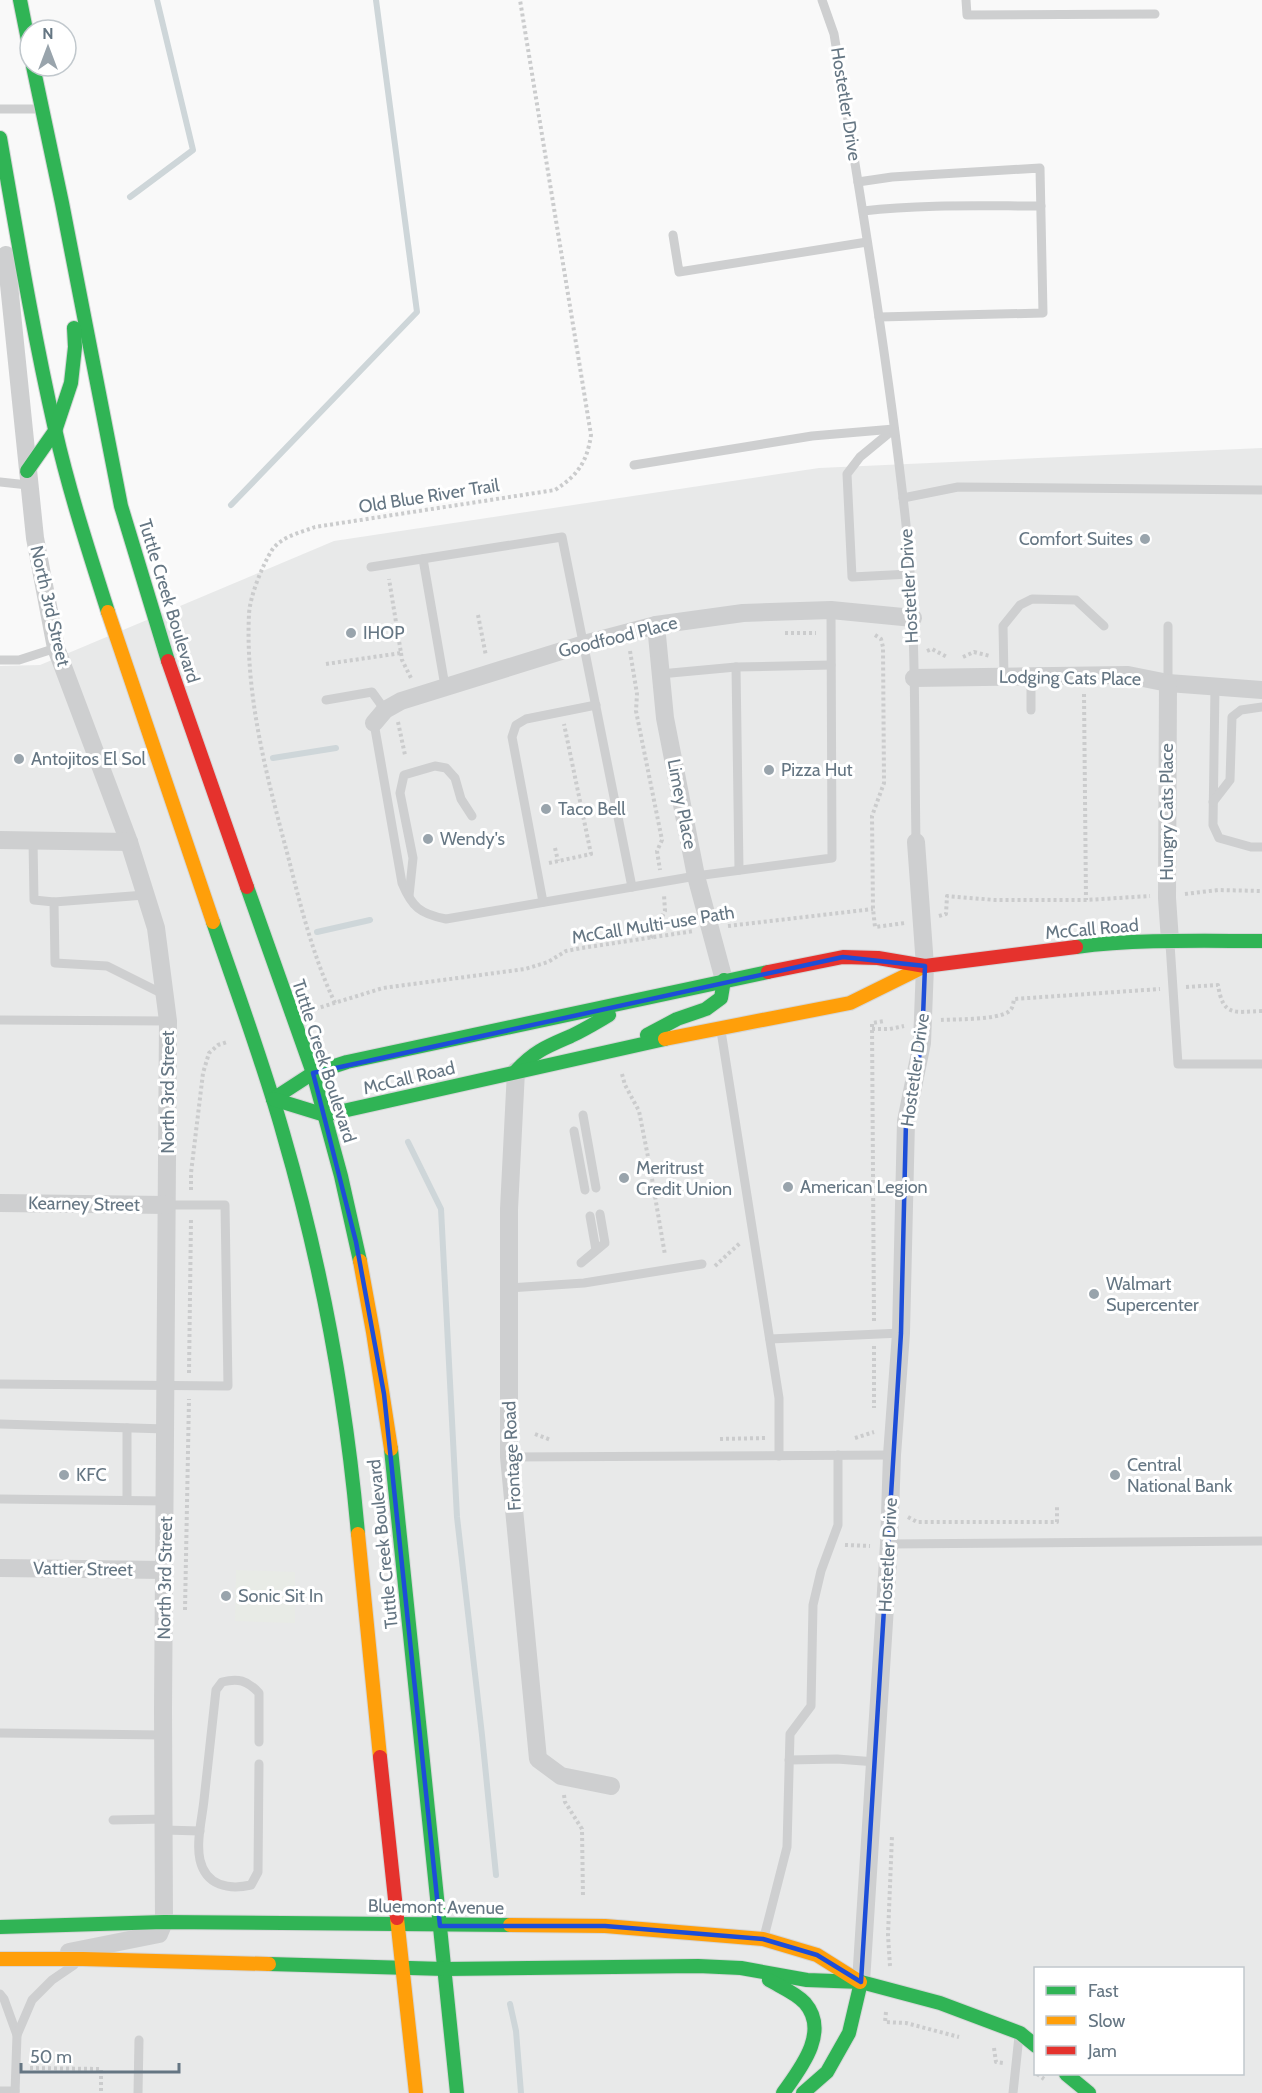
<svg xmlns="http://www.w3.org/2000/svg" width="1262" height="2093" viewBox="0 0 1262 2093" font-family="Cabin,sans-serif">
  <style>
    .built { fill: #e8e9e9; fill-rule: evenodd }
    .green { fill: #e8ebe6 }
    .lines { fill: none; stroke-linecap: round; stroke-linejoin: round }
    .stream { stroke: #ced6d9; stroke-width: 6 }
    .fast-casing { stroke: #d5d6d7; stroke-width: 16 }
    .slow-casing { stroke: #d5d6d7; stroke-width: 16 }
    .jam-casing { stroke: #d5d6d7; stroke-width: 16 }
    .path { stroke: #cbcccd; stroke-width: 4; stroke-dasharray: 3 3; stroke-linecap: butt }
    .lane { stroke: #cecfd0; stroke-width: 9 }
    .street { stroke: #cecfd0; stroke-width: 18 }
    .fast { stroke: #30b455; stroke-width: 14 }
    .slow { stroke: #ff9f0a; stroke-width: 14 }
    .jam { stroke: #e5322d; stroke-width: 14 }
    .marked { fill: none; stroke: #1d4ed8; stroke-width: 4.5; stroke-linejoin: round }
    .poi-dot { fill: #99a4ac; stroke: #fff; stroke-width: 2 }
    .labels { text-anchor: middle; stroke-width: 6; stroke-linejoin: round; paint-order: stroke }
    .street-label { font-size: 18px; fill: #657683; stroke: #fff }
    .poi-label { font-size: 18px; fill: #657683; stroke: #fff; text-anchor: start }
  </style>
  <rect width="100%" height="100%" fill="#f9f9f9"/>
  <!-- built -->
  <path class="built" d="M1262,448V2093H0V666L40,665L334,541L819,468ZM1036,1968H1242V2074H1036Z"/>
  <!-- green -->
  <polygon class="green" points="236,1570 295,1572 295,1623 235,1621"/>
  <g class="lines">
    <!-- stream -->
    <g class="stream">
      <polyline points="130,197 193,150 157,0"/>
      <polyline points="231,505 417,312 376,0"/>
      <polyline points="273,758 336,748"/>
      <polyline points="317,932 370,920"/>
      <polyline points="408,1142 441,1209 457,1517 482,1735 496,1875"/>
      <polyline points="510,2004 516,2031 521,2093"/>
    </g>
    <!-- fast casing -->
    <g class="fast-casing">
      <g id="fast">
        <polyline points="20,0 30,50"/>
        <polyline points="33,66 62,203 121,506 168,661"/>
        <path d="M0,138C17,235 33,332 55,429C69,491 89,552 108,612"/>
        <polyline points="27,471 55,431 71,383 75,347 74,328"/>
        <polyline points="247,887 313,1073 341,1176 360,1261"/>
        <path d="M213,922C237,992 263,1062 283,1133C322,1267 346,1396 358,1534"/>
        <path d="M1076,947C1137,939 1200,941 1262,941"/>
        <polyline points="647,1035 677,1019 706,1009 721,998 724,980"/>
        <path d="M516,1071C534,1051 548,1046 571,1036C584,1030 597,1022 609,1015"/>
        <polyline points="273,1099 313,1073 347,1062 768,972"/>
        <polyline points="273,1099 325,1115 665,1039"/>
        <polyline points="391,1449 457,2093"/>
        <polyline points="0,1927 164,1922 510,1925"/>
        <polyline points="269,1964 445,1969 698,1966 741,1968 807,1980 861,1982 940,2003 1020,2033 1036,2046"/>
        <path d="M769,1980C781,1987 796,1993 805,2003C830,2032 800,2069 783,2093"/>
        <polyline points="1066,2074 1089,2093"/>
        <polyline points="803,2093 827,2072 849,2033 861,1982"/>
      </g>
    </g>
    <!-- slow casing -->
    <g class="slow-casing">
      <g id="slow">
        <polyline points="108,612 213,922"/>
        <polyline points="665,1039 850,1003 925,966"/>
        <polyline points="360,1261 373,1332 391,1449"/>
        <polyline points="358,1534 380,1757"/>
        <polyline points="397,1918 416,2093"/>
        <polyline points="510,1925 605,1926 763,1939 817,1955 860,1982"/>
        <polyline points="0,1959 83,1959 269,1964"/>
      </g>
    </g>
    <!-- jam casing -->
    <g class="jam-casing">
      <g id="jam">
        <polyline points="168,661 247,887"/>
        <polyline points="768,972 843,957 878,958 925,966 1076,947"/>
        <polyline points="380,1757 397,1918"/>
      </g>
    </g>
    <!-- path -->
    <g class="path">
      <polyline points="478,615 486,656"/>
      <polyline points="785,633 816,633"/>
      <polyline points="875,635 881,639 883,647 884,783 872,816 873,909 875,927 905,923"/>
      <polyline points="630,651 637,694 636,711 662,840 657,851 660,870"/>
      <polyline points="927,651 932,649 947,657"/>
      <polyline points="401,653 402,660 412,680"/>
      <polyline points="963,657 974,652 990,656"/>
      <polyline points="326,664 401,653 389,579"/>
      <polyline points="1084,694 1086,900"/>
      <polyline points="398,722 405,755"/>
      <polyline points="565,812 582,809"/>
      <polyline points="555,848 558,861"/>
      <polyline points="549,863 591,854 564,724"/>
      <polyline points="1185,894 1218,890 1262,891"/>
      <polyline points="939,916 946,914 947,896 995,900 1086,900 1150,896"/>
      <polyline points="728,926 873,909"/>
      <polyline points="651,938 665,911 664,895"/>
      <path d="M1186,987L1218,985C1223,1017 1234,1012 1262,1011"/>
      <path d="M335,1003C314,959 301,908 289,860C268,781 245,698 249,614C250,596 262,566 272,550C282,536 300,533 315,527L555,490C578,475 587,462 591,435L520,0"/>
      <polyline points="315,1009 383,988 525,969 548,962 566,951 582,948 694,931"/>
      <path d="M941,1020C958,1019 995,1020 1008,1012C1013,1009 1013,1004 1014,999L1160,989"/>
      <polyline points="872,1029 890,1029 904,1026"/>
      <polyline points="622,1074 625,1085 639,1111 650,1167"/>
      <polyline points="650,1167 665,1255"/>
      <polyline points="191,1190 191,1173 203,1073 209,1053 218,1045 227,1042"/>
      <polyline points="715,1266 740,1243"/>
      <polyline points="874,1321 872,1023 884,1021"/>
      <polyline points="874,1346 874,1408"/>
      <polyline points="189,1373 191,1219"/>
      <polyline points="535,1434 551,1440"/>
      <polyline points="855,1438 874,1432"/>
      <polyline points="720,1439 767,1438"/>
      <polyline points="908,1517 917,1522 1057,1522 1057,1505"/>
      <polyline points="845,1545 870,1546"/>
      <polyline points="185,1610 189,1399"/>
      <polyline points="564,1795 565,1802 582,1829 583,1897"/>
      <polyline points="890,1966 888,1935 892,1836"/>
      <polyline points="886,2012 885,2022 906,2023 959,2037"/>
      <polyline points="994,2048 996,2062 1003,2063"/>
      <polyline points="30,2068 101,2069 101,2093"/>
      <polyline points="1037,2074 1044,2079"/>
    </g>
    <!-- lane -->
    <g class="lane">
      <path d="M822,0L834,34C860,194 887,354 905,515C917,623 914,733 916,842"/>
      <polyline points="966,0 967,15 1155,14"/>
      <polyline points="0,109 37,109"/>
      <polyline points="858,182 892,177 1040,168 1043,313 879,317"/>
      <path d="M863,211C922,204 981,206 1041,206"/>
      <polyline points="673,235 679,272 867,242"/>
      <polyline points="894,429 860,457 847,474 852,577 910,574"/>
      <polyline points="634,465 812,436 894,429"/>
      <polyline points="0,482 28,485"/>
      <polyline points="903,498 958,487 1262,490"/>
      <polyline points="423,559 445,686"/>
      <polyline points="371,567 562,537 632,887"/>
      <polyline points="1168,626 1168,683"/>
      <polyline points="0,660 19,660 56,648"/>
      <polyline points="736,667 739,870"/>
      <polyline points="660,674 736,667 831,665"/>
      <polyline points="1004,677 1003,626 1020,605 1032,599 1076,600 1104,626"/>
      <polyline points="1031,677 1031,710"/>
      <polyline points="1215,687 1213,825 1219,838 1251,847 1262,847"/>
      <polyline points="326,700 372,692 385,710"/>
      <path d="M374,723L402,883C412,907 420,914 446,919L696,876L832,858L831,610"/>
      <polyline points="1213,802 1230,780 1232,717 1241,710 1262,707"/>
      <polyline points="33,840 34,900 54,902"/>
      <polyline points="145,895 54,902 55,963 107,966 165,995"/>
      <polyline points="409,896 413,858 400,793 404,775 435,766 446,768 455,778 461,799 472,816"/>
      <polyline points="543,902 512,737 516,725 526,719 596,705"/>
      <polyline points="1170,944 1178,1064 1262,1064"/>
      <polyline points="0,1020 168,1021"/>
      <polyline points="721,1031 779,1398 779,1456"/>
      <polyline points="583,1115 596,1188"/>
      <polyline points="574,1131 585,1190"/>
      <polyline points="590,1216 596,1250"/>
      <polyline points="581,1263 605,1243 600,1214"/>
      <polyline points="509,1288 584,1283 702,1264"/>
      <polyline points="770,1339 901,1333"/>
      <polyline points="0,1384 228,1386 225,1205 167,1205"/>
      <polyline points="0,1424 166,1429"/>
      <polyline points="127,1428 127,1500"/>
      <polyline points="509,1457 892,1455"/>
      <polyline points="0,1499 166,1501"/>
      <polyline points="889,1544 1262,1541"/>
      <polyline points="0,1733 163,1735"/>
      <path d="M259,1742V1693C247,1680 238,1678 222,1682L216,1690C212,1727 208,1764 204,1800C202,1819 196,1842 200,1860C206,1886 229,1890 251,1885L258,1872L259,1764"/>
      <polyline points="789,1760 837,1759 876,1762"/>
      <polyline points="113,1820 164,1819"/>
      <polyline points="164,1830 200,1831"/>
      <polyline points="764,1937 787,1847 790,1734 811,1706 813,1605 821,1571 838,1525 838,1455"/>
      <polyline points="0,1994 4,1999 17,2035"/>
      <polyline points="0,2091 15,2091"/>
      <polyline points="15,2093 17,2035 32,2000 52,1980 74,1965"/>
      <polyline points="138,2093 139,2040"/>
      <polyline points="1013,2093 1019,2036"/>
    </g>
    <!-- street -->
    <g class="street">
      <polyline points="6,255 35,538 56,648 129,842 156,928 168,1021 163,1710 164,1922 159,1934 69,1952"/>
      <polyline points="656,625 665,718 696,876 724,980"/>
      <polyline points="914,678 1128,675 1168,683 1262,690"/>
      <polyline points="1168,683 1167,898 1170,941"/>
      <polyline points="374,723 385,710 401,701 584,644 656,625 743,613 831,610 913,618"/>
      <polyline points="0,840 129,842"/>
      <polyline points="516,1071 509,1209 509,1457 538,1759 561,1776 611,1786"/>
      <polyline points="0,1203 167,1205"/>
      <polyline points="0,1568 165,1570"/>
      <polyline points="861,1982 889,1544 892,1455 901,1333 906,1121 922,1043 925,966 916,842"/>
    </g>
    <!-- fast -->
    <use href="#fast" class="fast"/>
    <!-- slow -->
    <use href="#slow" class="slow"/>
    <!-- jam -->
    <use href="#jam" class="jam"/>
  </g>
  <!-- marked area -->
  <path class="marked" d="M843,957L925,966L922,1043L906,1121L901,1333L861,1982L817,1955L763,1939L605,1926H440L384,1394L356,1242L313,1073Z"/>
  <!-- markers -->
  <g class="poi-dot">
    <circle cx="1145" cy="539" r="6"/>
    <circle cx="351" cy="633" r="6"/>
    <circle cx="19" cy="759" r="6"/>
    <circle cx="769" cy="770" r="6"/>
    <circle cx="546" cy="809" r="6"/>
    <circle cx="428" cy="839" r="6"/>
    <circle cx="624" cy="1178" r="6"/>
    <circle cx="788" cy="1187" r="6"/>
    <circle cx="1094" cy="1294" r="6"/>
    <circle cx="64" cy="1475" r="6"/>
    <circle cx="1115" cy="1475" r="6"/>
    <circle cx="226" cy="1596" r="6"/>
  </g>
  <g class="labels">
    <!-- street labels -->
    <g class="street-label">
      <text transform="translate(846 104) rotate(81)" y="6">Hostetler Drive</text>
      <text transform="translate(429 496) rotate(-9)" y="6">Old Blue River Trail</text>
      <text transform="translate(909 586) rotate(-93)" y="6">Hostetler Drive</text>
      <text transform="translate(169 601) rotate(73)" y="6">Tuttle Creek Boulevard</text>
      <text transform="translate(50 606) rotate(77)" y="6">North 3rd Street</text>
      <text transform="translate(618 637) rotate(-14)" y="6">Goodfood Place</text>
      <text transform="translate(1070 678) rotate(1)" y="6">Lodging Cats Place</text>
      <text transform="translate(682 804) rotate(79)" y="6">Limey Place</text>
      <text transform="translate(1167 812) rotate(-90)" y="6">Hungry Cats Place</text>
      <text transform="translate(653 925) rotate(-9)" y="6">McCall Multi-use Path</text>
      <text transform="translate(1092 929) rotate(-5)" y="6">McCall Road</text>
      <text transform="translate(324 1061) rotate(72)" y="6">Tuttle Creek Boulevard</text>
      <text transform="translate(915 1070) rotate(-82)" y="6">Hostetler Drive</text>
      <text transform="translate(409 1078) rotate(-13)" y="6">McCall Road</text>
      <text transform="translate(168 1092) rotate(-90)" y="6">North 3rd Street</text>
      <text transform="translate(84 1204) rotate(1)" y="6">Kearney Street</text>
      <text transform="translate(512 1456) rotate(-93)" y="6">Frontage Road</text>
      <text transform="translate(383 1544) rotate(-96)" y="6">Tuttle Creek Boulevard</text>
      <text transform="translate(888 1555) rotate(-87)" y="6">Hostetler Drive</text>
      <text transform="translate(83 1569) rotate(1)" y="6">Vattier Street</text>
      <text transform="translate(165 1578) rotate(-89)" y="6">North 3rd Street</text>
      <text transform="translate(436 1907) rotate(1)" y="6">Bluemont Avenue</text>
    </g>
    <!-- poi labels -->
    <g class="poi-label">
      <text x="1133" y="545" text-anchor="end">Comfort Suites</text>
      <text x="363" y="639">IHOP</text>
      <text x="31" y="765">Antojitos El Sol</text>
      <text x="781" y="776">Pizza Hut</text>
      <text x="558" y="815">Taco Bell</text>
      <text x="440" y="845">Wendy's</text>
      <text x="636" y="1174">Meritrust<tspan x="636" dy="21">Credit Union</tspan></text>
      <text x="800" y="1193">American Legion</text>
      <text x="1106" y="1290">Walmart<tspan x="1106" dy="21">Supercenter</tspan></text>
      <text x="1127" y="1471">Central<tspan x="1127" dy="21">National Bank</tspan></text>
      <text x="76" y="1481">KFC</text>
      <text x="238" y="1602">Sonic Sit In</text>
    </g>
  </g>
  <!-- legend -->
  <rect x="1034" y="1967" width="210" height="108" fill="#ffffff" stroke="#c1c8cd" stroke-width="1.5"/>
  <rect x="1046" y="1986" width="30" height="9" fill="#30b455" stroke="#c1c8cd" stroke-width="1.5"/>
  <text x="1088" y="1997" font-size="18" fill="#657683">Fast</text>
  <rect x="1046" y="2016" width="30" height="9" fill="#ff9f0a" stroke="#c1c8cd" stroke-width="1.5"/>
  <text x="1088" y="2027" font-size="18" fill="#657683">Slow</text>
  <rect x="1046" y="2046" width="30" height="9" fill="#e5322d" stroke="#c1c8cd" stroke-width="1.5"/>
  <text x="1088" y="2057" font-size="18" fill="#657683">Jam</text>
  <!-- north arrow -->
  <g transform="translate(48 48)"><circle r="28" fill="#ffffff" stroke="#c1c8cd" stroke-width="1.5"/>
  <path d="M0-4.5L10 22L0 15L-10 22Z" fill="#99a4ac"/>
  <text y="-9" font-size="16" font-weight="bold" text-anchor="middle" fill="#657683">N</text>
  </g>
  <!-- scale -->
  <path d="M21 2063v9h158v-9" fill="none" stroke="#657683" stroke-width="3"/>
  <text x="30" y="2063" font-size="18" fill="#657683" stroke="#ffffff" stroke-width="4.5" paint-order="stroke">50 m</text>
</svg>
